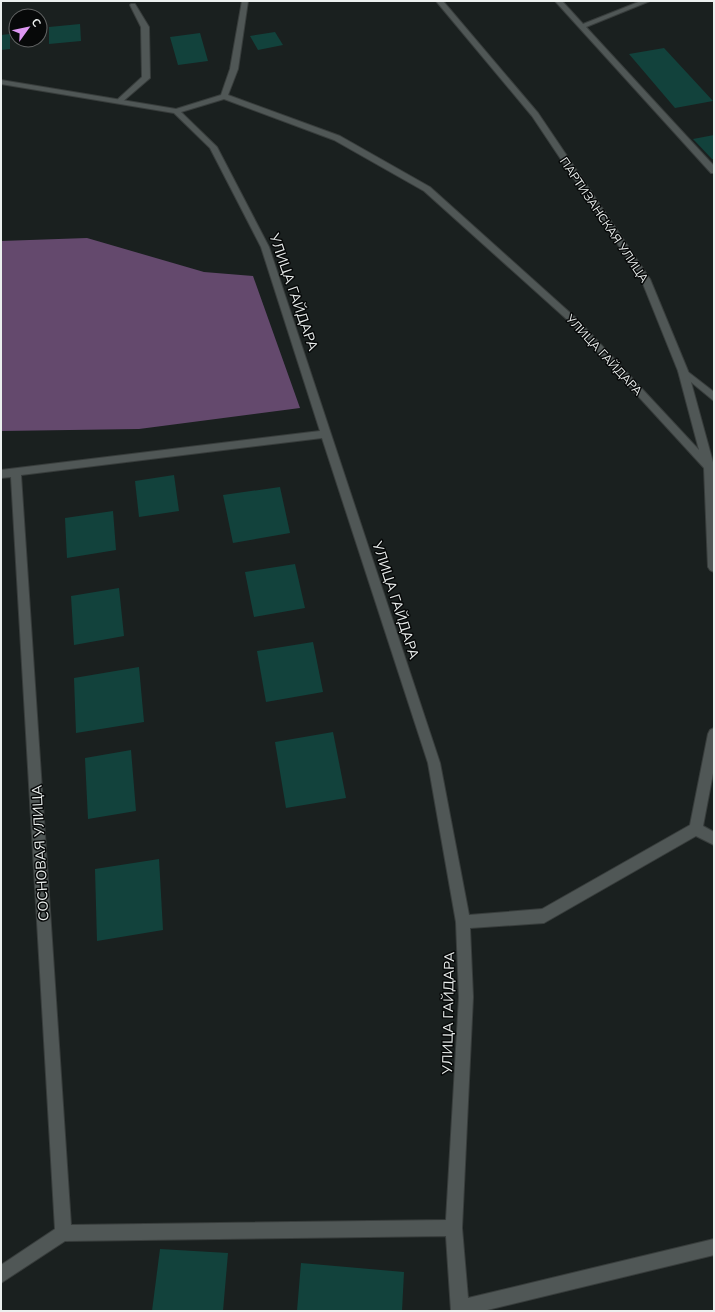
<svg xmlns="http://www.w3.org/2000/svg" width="715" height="1312" viewBox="0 0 715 1312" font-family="Mulish,sans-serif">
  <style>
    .forest { fill: #64496d }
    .building { fill: #12423c }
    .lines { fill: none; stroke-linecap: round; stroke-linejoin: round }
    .lane-casing { stroke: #383d3c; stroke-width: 2 }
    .street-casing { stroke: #383d3c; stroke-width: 2 }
    .lane { fill: #505756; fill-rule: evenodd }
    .street { fill: #505756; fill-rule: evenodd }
    .labels { text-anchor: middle; stroke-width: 3; stroke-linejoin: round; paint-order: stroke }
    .far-street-label { font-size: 12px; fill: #ecf0ef; stroke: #070909 }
    .street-label { font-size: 14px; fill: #ecf0ef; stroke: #070909 }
  </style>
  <rect width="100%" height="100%" fill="#1a201f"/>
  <!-- forest -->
  <polygon class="forest" points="87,238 204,272 253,276 300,408 139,429 1,431 1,241"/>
  <!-- building -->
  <g class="building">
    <polygon points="80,24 81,41 49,44 49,27"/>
    <polygon points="275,32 283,45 258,50 250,36"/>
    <polygon points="200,33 208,61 178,65 170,37"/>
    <polygon points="10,34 10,49 1,50 1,35"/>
    <polygon points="664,48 713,101 675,108 629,54"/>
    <polygon points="714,135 714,159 712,159 693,139"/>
    <polygon points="174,475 179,511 139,517 135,481"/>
    <polygon points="280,487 290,533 233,543 223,495"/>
    <polygon points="113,511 116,550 67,558 65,518"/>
    <polygon points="295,564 305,608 254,617 245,572"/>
    <polygon points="119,588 124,636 74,645 71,596"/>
    <polygon points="313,642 323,692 266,702 257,651"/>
    <polygon points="139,667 144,722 76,733 74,678"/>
    <polygon points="333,732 346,798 286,808 275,742"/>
    <polygon points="131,750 136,811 88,819 85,758"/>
    <polygon points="159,859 163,930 97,941 95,869"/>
    <polygon points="160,1249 228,1253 223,1311 152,1311"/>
    <polygon points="301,1263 404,1272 402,1311 297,1311"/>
  </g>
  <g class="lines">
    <!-- lane casing -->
    <g class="lane-casing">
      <g id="lane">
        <polygon points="131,4 135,4 149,27 150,78 121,103 117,101 118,99 142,77 141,27 130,5"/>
        <polygon points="683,368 714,392 714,401 680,373 678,371 680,369"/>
      </g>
    </g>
    <!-- street casing -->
    <g class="street-casing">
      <g id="street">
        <path d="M242,1H248L238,69L228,95L340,136L430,187L578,320L699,450L678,371L641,279L532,116L436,1H443L538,113L650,279L688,371L714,466V572L710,570L708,567L704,468L572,324L424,191L334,140L224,99L181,112L217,147L269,247L440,763L469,915L542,909L690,825L708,734L710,730L714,728V768L703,826L714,832V845L696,836L544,923L470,928L473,997L462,1228L468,1298L714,1239V1255L483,1311H451L446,1236L65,1241L1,1283V1265L55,1229L11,477L1,478V470L320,431L261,247L210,148L174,113L1,84V80L176,109L221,95L230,69ZM322,438L428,763L456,922L459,997L446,1220L71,1225L21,475Z"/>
        <polygon points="555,1 562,1 583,24 641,1 650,1 586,27 714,166 714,173 711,173"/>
      </g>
    </g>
    <!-- lane -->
    <use href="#lane" class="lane"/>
    <!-- street -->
    <use href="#street" class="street"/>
  </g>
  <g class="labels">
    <!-- far-street labels -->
    <g class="far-street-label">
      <text transform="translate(604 220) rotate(56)" y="4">ПАРТИЗАНСКАЯ УЛИЦА</text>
      <text transform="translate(604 355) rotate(47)" y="4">УЛИЦА ГАЙДАРА</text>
    </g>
    <!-- street labels -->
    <g class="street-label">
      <text transform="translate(294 292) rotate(71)" y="5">УЛИЦА ГАЙДАРА</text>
      <text transform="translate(396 600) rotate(72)" y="5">УЛИЦА ГАЙДАРА</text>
      <text transform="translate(40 853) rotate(-93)" y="5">СОСНОВАЯ УЛИЦА</text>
      <text transform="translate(448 1013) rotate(-89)" y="5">УЛИЦА ГАЙДАРА</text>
    </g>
  </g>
  <!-- border -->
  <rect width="715" height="1312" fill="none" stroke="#ecf0ef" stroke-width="4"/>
  <!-- north arrow -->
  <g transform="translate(28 28) rotate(57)"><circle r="19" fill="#070909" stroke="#636565"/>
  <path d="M0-3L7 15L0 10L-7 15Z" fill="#de98f3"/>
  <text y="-6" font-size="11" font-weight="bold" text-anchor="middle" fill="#ecf0ef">С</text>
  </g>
</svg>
